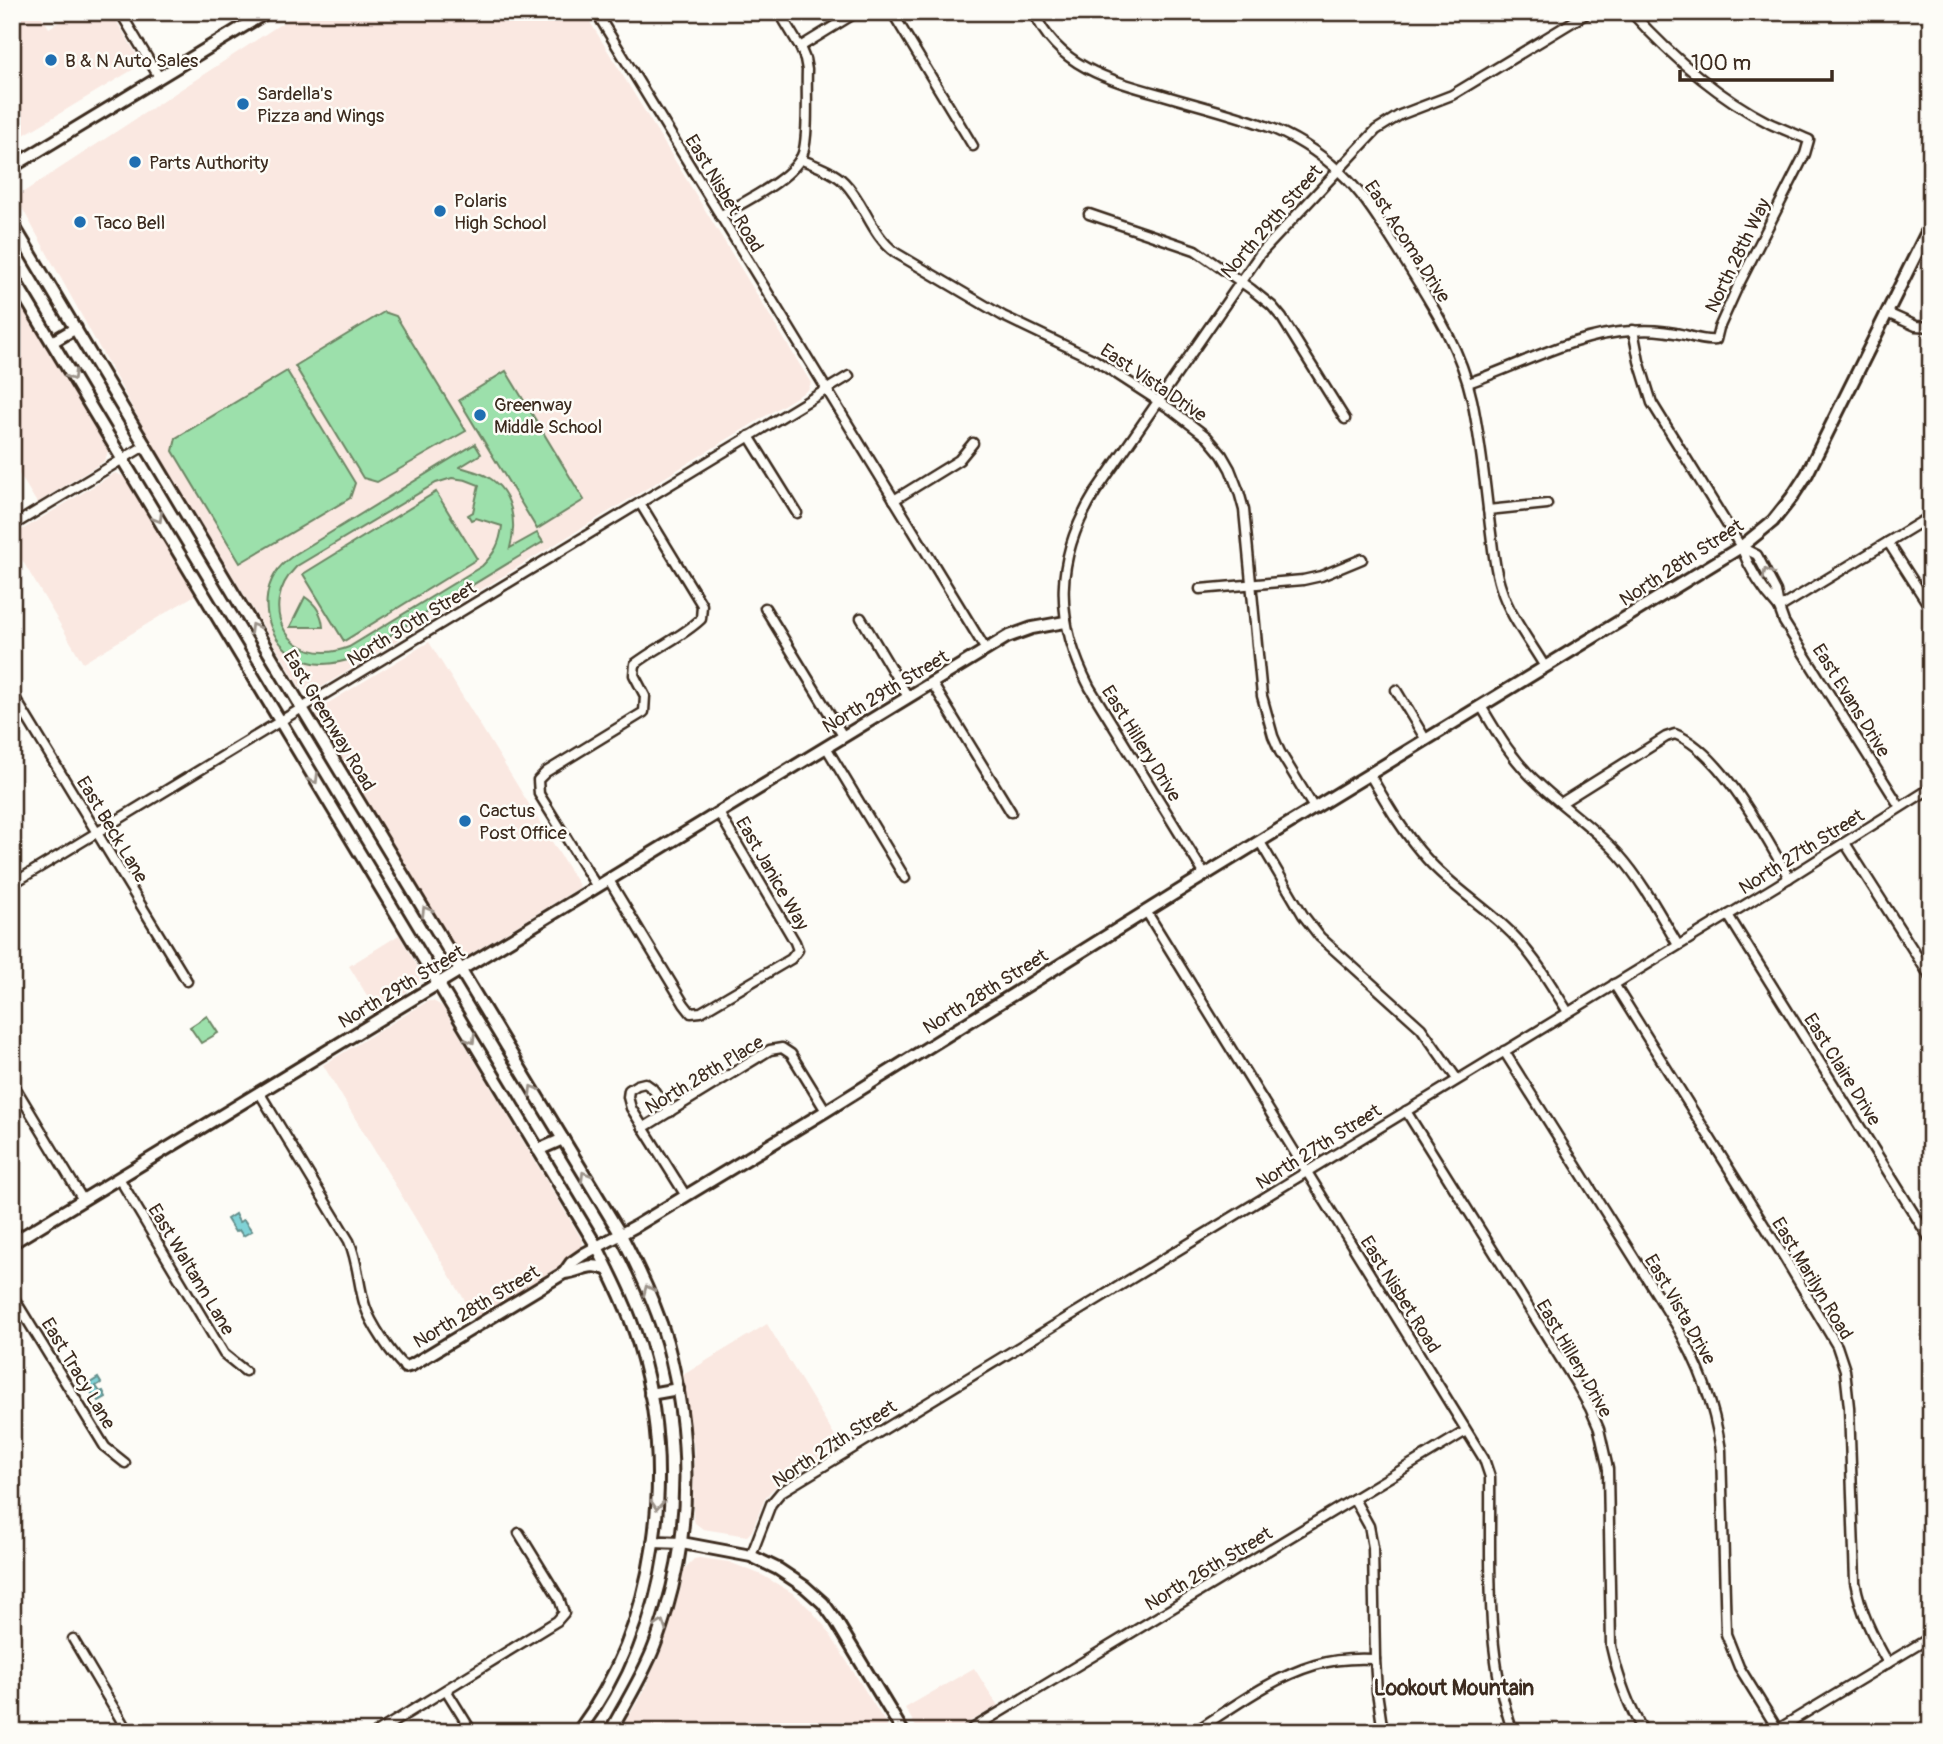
<svg xmlns="http://www.w3.org/2000/svg" width="1943" height="1744" viewBox="0 0 1943 1744" font-family="Pangolin,sans-serif">
  <style>
    .built { fill: #fae8e1 }
    .green { fill: #9ce0ab; stroke: #6c8564; stroke-width: 2; fill-rule: evenodd }
    .water { fill: #80d2d6; stroke: #648f8c; stroke-width: 2 }
    .lines { fill: none; stroke-linecap: round; stroke-linejoin: round }
    .street-casing { stroke: #3b2a1e; stroke-width: 13 }
    .secondary-casing { stroke: #3b2a1e; stroke-width: 16 }
    .street { stroke: #fdfcf7; stroke-width: 8 }
    .secondary { stroke: #fdfcf7; stroke-width: 10 }
    .oneway { stroke: #9c938a }
    .poi-dot { fill: #1f6fb2; stroke: #fdfcf7; stroke-width: 2.5 }
    .labels { text-anchor: middle; stroke-width: 5; stroke-linejoin: round; paint-order: stroke }
    .poi-label { font-size: 19px; fill: #3b2a1e; stroke: #fdfcf7; text-anchor: start }
    .street-label { font-size: 19px; fill: #3b2a1e; stroke: #fdfcf7 }
    .neighbourhood-label { font-size: 21px; font-weight: bold; fill: #3b2a1e; stroke: #fdfcf7 }
  </style>
  <rect width="100%" height="100%" fill="#fdfcf7"/>
  <filter id="ink" filterUnits="userSpaceOnUse"><feTurbulence type="fractalNoise" baseFrequency=".0143" numOctaves="2"/><feDisplacementMap in="SourceGraphic" scale="14" xChannelSelector="R" yChannelSelector="G"/><feConvolveMatrix kernelMatrix="1 2 1 2 8 2 1 2 1" color-interpolation-filters="sRGB"/></filter>
  <g filter="url(#ink)">
    <!-- built -->
    <g class="built">
      <polygon points="12,12 39,12 49,28 76,12 111,12 137,55 138,60 136,65 134,69 12,142"/>
      <polygon points="299,12 584,12 811,383 808,390 315,691 310,691 300,687 151,441 16,197"/>
      <polygon points="12,296 20,303 108,451 106,458 103,462 37,503 12,462"/>
      <polygon points="115,473 125,477 195,595 83,663 12,543 12,536"/>
      <polygon points="429,642 580,887 469,955 464,956 458,952 317,718 317,713 320,708"/>
      <polygon points="399,935 419,969 421,975 420,981 417,985 376,1010 349,966"/>
      <polygon points="428,1001 433,1001 442,1006 581,1238 583,1244 582,1249 577,1255 476,1319 323,1065"/>
      <polygon points="767,1324 841,1446 782,1482 772,1490 765,1498 752,1531 747,1536 703,1529 695,1523 693,1517 694,1450 683,1375"/>
      <polygon points="699,1558 729,1562 762,1575 794,1594 811,1610 826,1628 891,1732 619,1732 642,1694 660,1654 680,1591 684,1569 694,1559"/>
      <polygon points="974,1668 998,1706 951,1732 919,1732 905,1708"/>
    </g>
    <!-- green -->
    <g class="green">
      <polygon points="384,312 396,316 466,431 377,482 363,478 295,366"/>
      <polygon points="287,371 355,483 350,498 240,563 173,451 176,438"/>
      <polygon points="506,371 584,500 537,529 459,400"/>
      <path d="M475,444L481,454L460,467C469,470 480,472 488,477C513,492 517,523 510,548L537,533L543,542L351,659C337,663 323,666 309,662C272,652 255,606 275,574C279,566 287,560 294,555ZM452,478L466,480L479,485L473,512L468,515L471,520L476,518L502,526C500,543 495,553 482,566L349,647C291,670 254,609 297,566L436,483Z"/>
      <polygon points="436,492 477,559 344,641 303,574"/>
      <path d="M305,597C316,604 322,614 323,627H290Z"/>
      <polygon points="207,1016 218,1033 201,1043 190,1027"/>
    </g>
    <!-- water -->
    <g class="water">
      <polygon points="235,1214 239,1222 244,1220 252,1231 243,1236 239,1230 235,1232 227,1219"/>
      <polygon points="98,1378 101,1383 96,1386 100,1392 103,1391 106,1397 99,1401 97,1398 95,1399 87,1385"/>
    </g>
    <g class="lines">
      <!-- street casing -->
      <g class="street-casing">
        <g id="street">
          <polyline points="120,12 159,77"/>
          <polyline points="596,12 986,650"/>
          <polyline points="892,12 973,146"/>
          <path d="M1034,12C1057,67 1112,81 1163,95C1200,106 1238,115 1274,129C1302,141 1327,158 1348,180C1369,202 1384,228 1400,253C1429,300 1460,345 1472,400C1481,442 1485,484 1490,526C1493,546 1494,569 1501,588C1509,615 1531,643 1545,667"/>
          <polyline points="800,47 857,12"/>
          <path d="M800,159C814,165 833,171 844,182C865,203 871,235 896,253L1003,316L1095,360L1172,410L1207,437L1222,455L1230,469L1239,492L1244,510L1262,696L1273,736L1280,752L1314,808"/>
          <polyline points="1089,214 1195,250 1251,289 1272,306 1282,318 1345,419"/>
          <path d="M720,216C743,202 795,178 803,153C809,134 806,91 807,70L805,59L800,47L779,12"/>
          <polyline points="1887,313 1916,326 1931,327"/>
          <path d="M1633,330L1639,361L1652,403L1741,547C1750,570 1763,591 1779,608"/>
          <path d="M1468,383C1521,365 1574,334 1631,331C1648,329 1668,331 1685,335C1696,338 1704,341 1716,340L1719,328L1738,286L1805,154L1809,140C1796,134 1782,129 1769,123C1716,96 1671,56 1631,12"/>
          <polyline points="749,436 797,513"/>
          <polyline points="894,500 959,460 973,443"/>
          <polyline points="1488,510 1547,504"/>
          <polyline points="12,526 146,445"/>
          <polyline points="1888,542 1931,609"/>
          <polyline points="1741,547 1757,555 1776,591 1779,608 1784,622 1900,807"/>
          <polyline points="1200,589 1303,580 1321,576 1362,559"/>
          <polyline points="765,608 843,736"/>
          <polyline points="1779,608 1931,516"/>
          <polyline points="861,618 908,697"/>
          <polyline points="932,683 1011,812"/>
          <polyline points="1396,690 1426,740"/>
          <polyline points="12,693 187,981"/>
          <path d="M1481,706C1498,735 1514,762 1539,784C1565,809 1596,829 1619,855C1643,882 1660,915 1678,945"/>
          <polyline points="826,747 905,878"/>
          <path d="M1370,775C1387,804 1404,834 1427,859C1449,884 1479,903 1504,926C1531,950 1549,982 1568,1012"/>
          <path d="M1561,803L1666,737L1675,734C1721,752 1765,836 1789,878"/>
          <polyline points="1260,842 1303,915 1320,937 1421,1028 1457,1079"/>
          <polyline points="1845,843 1931,978"/>
          <path d="M1205,875L1090,688C1054,620 1054,558 1096,491L1260,254L1376,130L1400,115L1452,95L1589,12"/>
          <polyline points="609,880 684,1004 691,1013 701,1012 791,959 798,950 795,942 719,813"/>
          <polyline points="12,884 849,376"/>
          <path d="M597,887L539,794L538,780L546,772L644,712L645,696L634,675L635,664C657,647 682,637 701,619L702,605L640,503"/>
          <path d="M1146,911L1484,1459L1490,1477C1491,1561 1484,1652 1513,1732"/>
          <polyline points="1728,915 1931,1241"/>
          <path d="M1614,984L1784,1257L1837,1346L1845,1370L1849,1407L1855,1582C1861,1613 1872,1635 1888,1663"/>
          <path d="M1504,1051L1675,1323C1699,1364 1714,1403 1721,1450L1726,1634L1739,1667L1778,1730"/>
          <polyline points="12,1082 83,1200"/>
          <path d="M259,1092L349,1241C358,1261 358,1284 365,1306C370,1322 392,1356 405,1367"/>
          <path d="M1406,1111L1577,1385L1590,1408L1599,1429L1608,1469L1611,1646C1618,1677 1627,1705 1644,1732"/>
          <polyline points="670,1112 652,1088 645,1083 637,1085 629,1090 628,1097 631,1108 686,1196"/>
          <polyline points="643,1128 770,1050 782,1048 791,1054 826,1111"/>
          <polyline points="119,1178 224,1354 245,1371"/>
          <polyline points="12,1295 105,1447 125,1463"/>
          <polyline points="12,1460 14,1467 12,1470"/>
          <polyline points="1354,1499 1369,1526 1373,1547 1375,1659 1377,1692 1383,1732"/>
          <polyline points="751,1556 771,1504 781,1492 1776,886 1931,788"/>
          <polyline points="73,1639 128,1732"/>
          <polyline points="446,1690 472,1732"/>
          <polyline points="1775,1731 1931,1637"/>
          <polyline points="377,1732 557,1621 564,1613 559,1598 519,1533"/>
          <polyline points="967,1732 1466,1431"/>
          <path d="M1194,1732C1232,1708 1271,1678 1315,1665C1334,1659 1355,1658 1375,1659"/>
        </g>
      </g>
      <!-- secondary casing -->
      <g class="secondary-casing">
        <g id="secondary">
          <polyline points="12,167 267,12"/>
          <path d="M12,223L302,708L621,1235C639,1269 656,1305 667,1342C691,1431 692,1523 666,1611C661,1628 656,1645 648,1661C637,1685 623,1708 610,1732"/>
          <path d="M12,276L597,1247C613,1279 629,1311 639,1345C677,1473 658,1624 578,1732"/>
          <polyline points="52,342 76,328"/>
          <polyline points="538,1150 563,1139"/>
          <polyline points="12,1243 1007,637 1032,628 1065,622"/>
          <polyline points="564,1273 571,1263 584,1254 636,1226 826,1111 1190,884 1741,547 1773,521 1792,497 1807,474 1931,224"/>
          <path d="M405,1367L412,1365L564,1273C583,1271 588,1261 608,1270"/>
          <polyline points="650,1394 678,1389"/>
          <polyline points="653,1542 682,1543 751,1556 778,1569 805,1587 823,1603 836,1621 903,1732"/>
        </g>
      </g>
      <!-- street -->
      <use href="#street" class="street"/>
      <!-- secondary -->
      <use href="#secondary" class="secondary"/>
    </g>
    <!-- one-way arrows -->
    <defs><path id="oneway-chevron" d="M-2-3.5L2.5 0L-2 3.5" fill="none" stroke-width="1.6" stroke-linecap="round" stroke-linejoin="round" transform="scale(1.75)"/></defs>
    <g class="oneway">
      <use href="#oneway-chevron" transform="translate(72 376) rotate(59)"/>
      <use href="#oneway-chevron" transform="translate(158 518) rotate(59)"/>
      <use href="#oneway-chevron" transform="translate(1767 573) rotate(-118)"/>
      <use href="#oneway-chevron" transform="translate(254 628) rotate(-121)"/>
      <use href="#oneway-chevron" transform="translate(314 779) rotate(59)"/>
      <use href="#oneway-chevron" transform="translate(426 911) rotate(-121)"/>
      <use href="#oneway-chevron" transform="translate(471 1039) rotate(59)"/>
      <use href="#oneway-chevron" transform="translate(533 1090) rotate(-121)"/>
      <use href="#oneway-chevron" transform="translate(585 1176) rotate(-121)"/>
      <use href="#oneway-chevron" transform="translate(648 1290) rotate(-113)"/>
      <use href="#oneway-chevron" transform="translate(657 1505) rotate(94)"/>
      <use href="#oneway-chevron" transform="translate(661 1625) rotate(-72)"/>
    </g>
  </g>
  <!-- markers -->
  <g class="poi-dot">
    <circle cx="51" cy="60" r="7"/>
    <circle cx="243" cy="104" r="7"/>
    <circle cx="135" cy="162" r="7"/>
    <circle cx="440" cy="211" r="7"/>
    <circle cx="80" cy="222" r="7"/>
    <circle cx="480" cy="415" r="7"/>
    <circle cx="465" cy="821" r="7"/>
  </g>
  <g class="labels">
    <!-- poi labels -->
    <g class="poi-label">
      <text x="65" y="67">B &amp; N Auto Sales</text>
      <text x="257" y="100">Sardella's<tspan x="257" dy="22">Pizza and Wings</tspan></text>
      <text x="149" y="169">Parts Authority</text>
      <text x="454" y="207">Polaris<tspan x="454" dy="22">High School</tspan></text>
      <text x="94" y="229">Taco Bell</text>
      <text x="494" y="411">Greenway<tspan x="494" dy="22">Middle School</tspan></text>
      <text x="479" y="817">Cactus<tspan x="479" dy="22">Post Office</tspan></text>
    </g>
    <!-- street labels -->
    <g class="street-label">
      <text transform="translate(725 193) rotate(59)" y="7">East Nisbet Road</text>
      <text transform="translate(1271 221) rotate(-49)" y="7">North 29th Street</text>
      <text transform="translate(1408 241) rotate(57)" y="7">East Acoma Drive</text>
      <text transform="translate(1737 255) rotate(-64)" y="7">North 28th Way</text>
      <text transform="translate(1154 382) rotate(34)" y="7">East Vista Drive</text>
      <text transform="translate(1681 562) rotate(-33)" y="7">North 28th Street</text>
      <text transform="translate(411 623) rotate(-31)" y="7">North 30th Street</text>
      <text transform="translate(885 691) rotate(-31)" y="7">North 29th Street</text>
      <text transform="translate(1852 700) rotate(58)" y="7">East Evans Drive</text>
      <text transform="translate(330 720) rotate(59)" y="7">East Greenway Road</text>
      <text transform="translate(1142 743) rotate(58)" y="7">East Hillery Drive</text>
      <text transform="translate(113 829) rotate(59)" y="7">East Beck Lane</text>
      <text transform="translate(1801 851) rotate(-32)" y="7">North 27th Street</text>
      <text transform="translate(773 873) rotate(60)" y="7">East Janice Way</text>
      <text transform="translate(401 986) rotate(-31)" y="7">North 29th Street</text>
      <text transform="translate(985 991) rotate(-32)" y="7">North 28th Street</text>
      <text transform="translate(1843 1069) rotate(58)" y="7">East Claire Drive</text>
      <text transform="translate(704 1074) rotate(-31)" y="7">North 28th Place</text>
      <text transform="translate(1318 1146) rotate(-32)" y="7">North 27th Street</text>
      <text transform="translate(192 1269) rotate(59)" y="7">East Waltann Lane</text>
      <text transform="translate(1813 1278) rotate(59)" y="7">East Marilyn Road</text>
      <text transform="translate(1401 1294) rotate(58)" y="7">East Nisbet Road</text>
      <text transform="translate(476 1306) rotate(-31)" y="7">North 28th Street</text>
      <text transform="translate(1681 1309) rotate(60)" y="7">East Vista Drive</text>
      <text transform="translate(1575 1358) rotate(60)" y="7">East Hillery Drive</text>
      <text transform="translate(79 1373) rotate(59)" y="7">East Tracy Lane</text>
      <text transform="translate(834 1443) rotate(-33)" y="7">North 27th Street</text>
      <text transform="translate(1208 1568) rotate(-31)" y="7">North 26th Street</text>
    </g>
    <!-- neighbourhood labels -->
    <g class="neighbourhood-label">
      <text x="1454" y="1695">Lookout Mountain</text>
    </g>
  </g>
  <!-- margin -->
  <rect width="1943" height="1744" fill="none" stroke="#fdfcf7" stroke-width="42"/>
  <rect x="21" y="21" width="1901" height="1702" fill="none" stroke="#3b2a1e" stroke-width="2.5" filter="url(#ink)"/>
  <!-- scale -->
  <path d="M1680 70v10h152v-10" fill="none" stroke="#3b2a1e" stroke-width="3.5"/>
  <text x="1691" y="70" font-size="21" fill="#3b2a1e" stroke="#fdfcf7" stroke-width="5" paint-order="stroke">100 m</text>
</svg>
